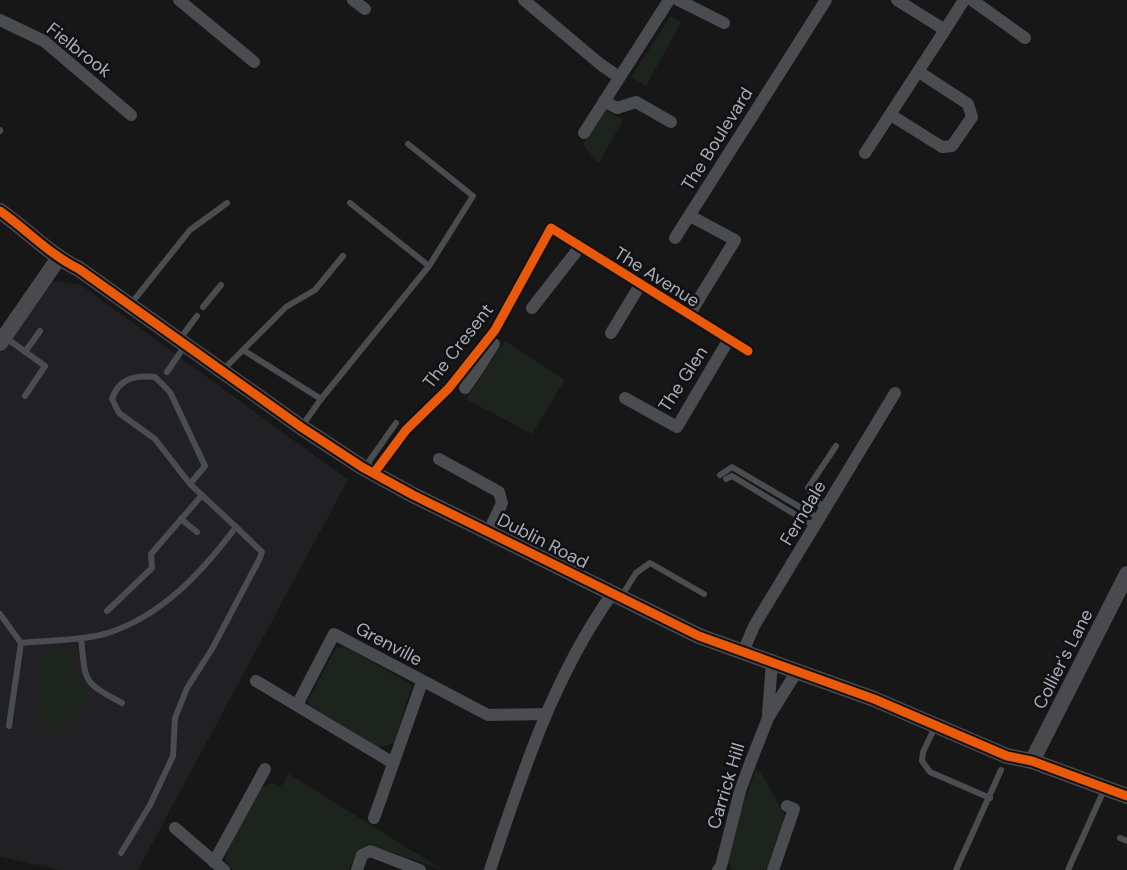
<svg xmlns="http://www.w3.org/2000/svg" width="1127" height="870" viewBox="0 0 1127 870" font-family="'DM Sans',sans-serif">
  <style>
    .built { fill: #212123 }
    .green { fill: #1d241e }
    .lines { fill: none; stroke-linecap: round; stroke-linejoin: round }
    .lane { stroke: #4b4c50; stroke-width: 6 }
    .street { stroke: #4b4c50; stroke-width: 12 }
    .secondary { stroke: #4a4a4e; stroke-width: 16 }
    .cycleway-casing { stroke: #111113; stroke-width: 13 }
    .cycleway { stroke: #e8590c; stroke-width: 9 }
    .labels { text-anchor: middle; stroke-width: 5; stroke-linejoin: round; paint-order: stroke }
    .street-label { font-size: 18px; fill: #a8adb8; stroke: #111113 }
  </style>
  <rect width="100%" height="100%" fill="#171717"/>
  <!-- built -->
  <polygon class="built" points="57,281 81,285 348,480 138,870 62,870 0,857 0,348 45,284"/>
  <!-- green -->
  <g class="green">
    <polygon points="671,16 681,22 646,86 631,77"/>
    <polygon points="606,110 623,120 599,163 583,145"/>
    <polygon points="505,341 565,380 532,434 466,399"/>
    <polygon points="345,647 412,685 394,743 378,748 310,705 308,701 335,649"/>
    <polygon points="71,649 74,652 76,675 89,693 62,736 32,717 42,695 38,654"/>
    <polygon points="756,769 762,774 786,817 766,870 733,870 724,858"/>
    <path d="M289,774L443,870L369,844C358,846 353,860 349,870H232L226,862L227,851L261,788L271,783L281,786Z"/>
  </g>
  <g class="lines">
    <!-- lane -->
    <g class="lane">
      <polyline points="0,131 0,130"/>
      <polyline points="350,203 429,266"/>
      <polyline points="130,305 190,230 227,203"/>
      <polyline points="203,307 221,285"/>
      <polyline points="6,338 45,366 25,396"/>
      <polyline points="179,340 197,316"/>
      <polyline points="243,350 286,307 315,290 343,256"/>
      <polyline points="25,352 40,331"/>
      <polyline points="223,370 243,350 321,399 302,426"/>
      <polyline points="167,372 184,347"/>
      <polyline points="321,399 429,266 473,196 408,144"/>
      <polyline points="365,467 396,423"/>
      <polyline points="720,475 732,467 820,519"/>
      <polyline points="726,479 732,476 814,526"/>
      <polyline points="824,510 808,488 836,446"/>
      <polyline points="181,519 197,532"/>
      <polyline points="621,597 636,573 650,563 704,594"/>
      <polyline points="107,611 152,568 151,554 202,495"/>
      <polyline points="0,614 21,643 9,726"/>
      <path d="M81,638C86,682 81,681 122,703"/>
      <path d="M21,643C49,640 81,641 108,633C163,615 202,572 236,527L190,484L155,439L119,413L112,399C119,378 135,375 155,377L170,392L205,466L190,484"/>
      <polyline points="935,727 923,752 922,761 930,772 990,798"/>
      <polyline points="1120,838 1127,841"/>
      <polyline points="121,853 150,805 173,756 175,718 187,688 212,649 259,560 262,552 236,527"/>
      <polyline points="956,870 1001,770"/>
      <polyline points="1068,870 1104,790"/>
    </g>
    <!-- street -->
    <g class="street">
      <polyline points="179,0 254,62"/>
      <polyline points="353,0 365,9"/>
      <polyline points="524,0 600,64 619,77"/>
      <polyline points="678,0 724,23"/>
      <polyline points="897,0 945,30 964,0"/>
      <polyline points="972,0 1025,38"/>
      <polyline points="0,20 44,41 131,115"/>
      <polyline points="604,101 617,108 636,102 671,122"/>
      <polyline points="891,115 942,147 952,146 972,117 968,104 919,72"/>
      <polyline points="584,133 669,0"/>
      <polyline points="865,153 945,30"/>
      <polyline points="675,238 826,0"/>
      <polyline points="532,308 579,248"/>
      <polyline points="689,315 735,240 690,216"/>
      <polyline points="611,333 640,285"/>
      <polyline points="471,359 480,366 494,344"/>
      <polyline points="465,388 480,366"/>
      <polyline points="625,398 677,427 729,339"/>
      <polyline points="439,459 499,492 502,503 489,531"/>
      <polyline points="374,473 406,430 449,388 495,330 551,228 748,351"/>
      <polyline points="743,652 754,626 895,393"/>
      <polyline points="256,681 393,763"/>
      <polyline points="298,703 334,634 488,715 546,714"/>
      <polyline points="768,714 772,662"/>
      <polyline points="374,818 422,682"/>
      <polyline points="175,828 224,870"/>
      <polyline points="214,862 265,769"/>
      <polyline points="357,870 362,855 370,851 420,870"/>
      <path d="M490,870C522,774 553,677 612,594"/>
      <polyline points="718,870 721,866 740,791 751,761 768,718 797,671"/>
      <polyline points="773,870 794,809 787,806"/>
    </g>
    <!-- secondary -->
    <g class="secondary">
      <path d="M0,211C27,230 50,255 79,269L301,427L362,467L413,495L699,636L874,699L1007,756L1032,761L1127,796"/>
      <polyline points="0,343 58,259"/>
      <polyline points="1032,761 1127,574"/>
    </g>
    <!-- cycleway casing -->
    <g class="cycleway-casing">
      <g id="cycleway">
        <path d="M0,211C27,230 50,255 79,269L301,427L362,467L413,495L699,636L874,699L1007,756L1032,761L1127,796"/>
        <polyline points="374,473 406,430 449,388 495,330 551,228 748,351"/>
      </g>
    </g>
    <!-- cycleway -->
    <use href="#cycleway" class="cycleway"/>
  </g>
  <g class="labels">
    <!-- street labels -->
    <g class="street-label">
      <text transform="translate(79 50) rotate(38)" y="6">Fielbrook</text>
      <text transform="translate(717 139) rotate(-58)" y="6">The Boulevard</text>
      <text transform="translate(657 277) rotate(32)" y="6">The Avenue</text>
      <text transform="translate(458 346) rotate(-52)" y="6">The Cresent</text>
      <text transform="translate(683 379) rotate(-57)" y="6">The Glen</text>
      <text transform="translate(803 513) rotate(-59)" y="6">Ferndale</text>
      <text transform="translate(543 541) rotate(27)" y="6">Dublin Road</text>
      <text transform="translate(389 644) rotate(28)" y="6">Grenville</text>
      <text transform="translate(1063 659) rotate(-63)" y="6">Collier's Lane</text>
      <text transform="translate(726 786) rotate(-73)" y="6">Carrick Hill</text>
    </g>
  </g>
</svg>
